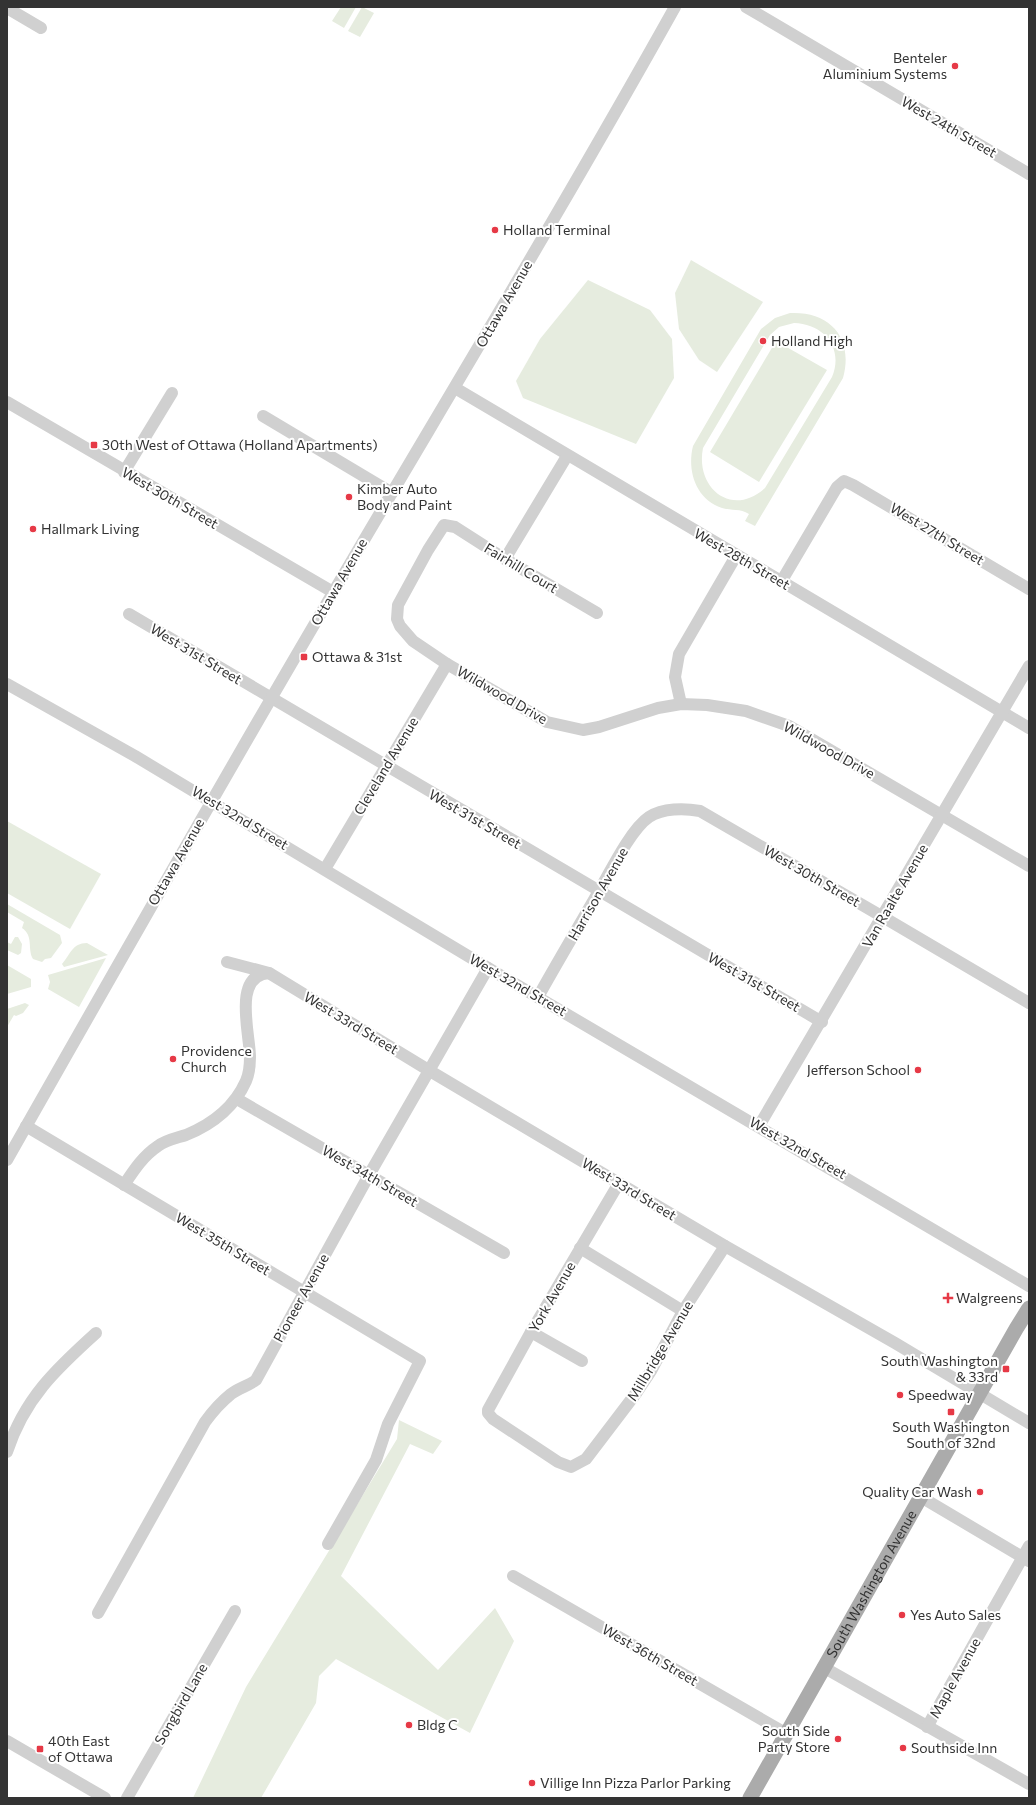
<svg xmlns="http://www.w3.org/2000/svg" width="1036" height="1805" viewBox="0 0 1036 1805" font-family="Commissioner,sans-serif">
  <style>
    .green { fill: #e6ecdf; fill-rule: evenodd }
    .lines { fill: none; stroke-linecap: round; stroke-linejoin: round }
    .minor { stroke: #d0d0d0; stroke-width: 12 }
    .major { stroke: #ababab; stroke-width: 15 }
    .poi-dot { fill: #e63946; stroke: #fff; stroke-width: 1.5 }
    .labels { text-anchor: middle; stroke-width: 4; stroke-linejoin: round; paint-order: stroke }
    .poi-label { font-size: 14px; fill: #333; stroke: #fff; text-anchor: start }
    .street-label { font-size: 14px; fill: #333; stroke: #fff }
  </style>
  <rect width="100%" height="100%" fill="#fff"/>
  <!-- green -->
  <g class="green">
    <polygon points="341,7 356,7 344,28 332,21"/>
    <polygon points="362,7 374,13 360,37 348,31"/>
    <polygon points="691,260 763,302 717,372 699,360 679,329 675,293"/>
    <polygon points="588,280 650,310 672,339 674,378 636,444 523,398 516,381 540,339"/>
    <path d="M790,313C830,311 854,338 843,378L755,526L745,521L749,514C740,508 732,511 722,508C695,499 687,470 693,446L761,329L775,318ZM794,323C824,324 844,348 832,377L765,488C732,518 695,488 703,448L770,335L779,327Z"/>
    <polygon points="776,341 827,370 759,482 710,452"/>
    <polygon points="7,821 101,874 70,929 7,893"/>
    <path d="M7,904L60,935L62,943L51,958L45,959L42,962L33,959C27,949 34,936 22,928L24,922L7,912Z"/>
    <polygon points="15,937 18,937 22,944 21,953 18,955 7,950 7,942 11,944"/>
    <path d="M87,943L108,955L64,967L62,964C70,955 72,943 87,943Z"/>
    <polygon points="106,958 79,1007 48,989 50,982 48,975"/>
    <polygon points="7,965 31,979 31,987 7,994"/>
    <polygon points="25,1003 29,1005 23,1013 16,1016 14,1015 7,1027 7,1009"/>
    <polygon points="399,1420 442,1441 433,1454 410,1444 341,1576 438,1670 495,1608 514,1641 470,1733 336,1659 319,1676 316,1703 261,1798 193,1798 246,1687 397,1439"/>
  </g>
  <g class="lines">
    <!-- minor -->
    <g class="minor">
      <polyline points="746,7 1029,174"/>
      <polyline points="7,8 41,28"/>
      <polyline points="455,388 1029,728"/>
      <polyline points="7,402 333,592"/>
      <polyline points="263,416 392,493"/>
      <polyline points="124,472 172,393"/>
      <polyline points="505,559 567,456"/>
      <polyline points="781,582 837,487 844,481 853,485 1029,589"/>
      <polyline points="597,613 505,559 455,527 444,525 428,550 398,605 397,619 400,626 413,641 447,664 547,722 583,730 599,727 658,708 681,704 707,705 746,711 789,726 1029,866"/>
      <polyline points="129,614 822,1022"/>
      <polyline points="7,684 135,756 488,968 1029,1286"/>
      <polyline points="681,704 675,677 679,654 736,556"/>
      <polyline points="325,869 447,664"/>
      <polyline points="227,962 269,973 430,1071 725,1246 895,1343 1029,1423"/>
      <path d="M538,997C558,961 579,926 599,891C610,872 631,829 649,817C663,808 684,808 700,811L883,917L1029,1003"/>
      <polyline points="237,1099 504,1253"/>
      <polyline points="26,1126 420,1361 388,1424 376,1460 328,1544"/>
      <polyline points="759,1126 1029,666"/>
      <path d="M7,1160C115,970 223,779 334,591C448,397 565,204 675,7"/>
      <polyline points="619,1183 531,1332 488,1410 488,1413 493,1419 558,1462 571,1467 586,1459 637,1392 651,1371 683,1311 725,1246"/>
      <path d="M124,1185C134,1170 143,1156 158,1146C166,1140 177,1138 186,1135C213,1124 234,1108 246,1081C249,1074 250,1066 250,1057C250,1034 232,975 269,973"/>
      <polyline points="580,1248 683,1311"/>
      <polyline points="531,1332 582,1361"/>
      <path d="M7,1452C24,1399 56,1369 96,1333"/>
      <polyline points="921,1497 1029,1561"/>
      <polyline points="513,1576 787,1734"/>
      <path d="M98,1613L205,1422C213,1411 221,1402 231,1394C239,1388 248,1386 256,1380L369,1175L488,968"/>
      <polyline points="823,1667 1029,1784"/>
      <polyline points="927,1727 1029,1546"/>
      <polyline points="7,1741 105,1798"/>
      <polyline points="127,1798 235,1611"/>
    </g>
    <!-- major -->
    <path class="major" id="s1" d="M750,1798L1016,1329L1029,1308"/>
  </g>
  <!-- markers -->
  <g class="poi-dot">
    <circle cx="955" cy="66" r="4"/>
    <circle cx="495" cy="230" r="4"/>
    <circle cx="763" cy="341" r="4"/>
    <rect x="90" y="441" width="8" height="8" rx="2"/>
    <circle cx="349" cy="497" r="4"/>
    <circle cx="33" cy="529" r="4"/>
    <rect x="300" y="653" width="8" height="8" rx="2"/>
    <circle cx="173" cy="1059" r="4"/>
    <circle cx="918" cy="1070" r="4"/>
    <path d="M946 1292h4v4h4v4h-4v4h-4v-4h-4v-4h4z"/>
    <rect x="1002" y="1365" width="8" height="8" rx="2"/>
    <circle cx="900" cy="1395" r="4"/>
    <rect x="947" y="1408" width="8" height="8" rx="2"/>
    <circle cx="980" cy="1492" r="4"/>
    <circle cx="902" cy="1615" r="4"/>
    <circle cx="409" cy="1725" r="4"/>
    <circle cx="838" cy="1739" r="4"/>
    <circle cx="903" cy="1748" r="4"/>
    <rect x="36" y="1745" width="8" height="8" rx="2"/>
    <circle cx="532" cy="1783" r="4"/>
  </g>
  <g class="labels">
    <!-- poi labels -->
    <g class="poi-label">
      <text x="947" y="63" text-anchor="end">Benteler<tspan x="947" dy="16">Aluminium Systems</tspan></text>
      <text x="503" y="235">Holland Terminal</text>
      <text x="771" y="346">Holland High</text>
      <text x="102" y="450">30th West of Ottawa (Holland Apartments)</text>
      <text x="357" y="494">Kimber Auto<tspan x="357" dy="16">Body and Paint</tspan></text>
      <text x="41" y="534">Hallmark Living</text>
      <text x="312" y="662">Ottawa &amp; 31st</text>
      <text x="181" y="1056">Providence<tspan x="181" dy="16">Church</tspan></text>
      <text x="910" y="1075" text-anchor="end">Jefferson School</text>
      <text x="956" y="1303">Walgreens</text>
      <text x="998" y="1366" text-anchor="end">South Washington<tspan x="998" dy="16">&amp; 33rd</tspan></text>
      <text x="908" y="1400">Speedway</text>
      <text x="951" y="1432" text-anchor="middle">South Washington<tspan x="951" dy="16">South of 32nd</tspan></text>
      <text x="972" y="1497" text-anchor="end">Quality Car Wash</text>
      <text x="910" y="1620">Yes Auto Sales</text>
      <text x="417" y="1730">Bldg C</text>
      <text x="830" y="1736" text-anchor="end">South Side<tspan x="830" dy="16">Party Store</tspan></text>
      <text x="48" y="1746">40th East<tspan x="48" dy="16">of Ottawa</tspan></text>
      <text x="911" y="1753">Southside Inn</text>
      <text x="540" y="1788">Villige Inn Pizza Parlor Parking</text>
    </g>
    <!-- street labels -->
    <g class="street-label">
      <text transform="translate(949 127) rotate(30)" y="5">West 24th Street</text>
      <text transform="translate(504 304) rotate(-60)" y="5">Ottawa Avenue</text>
      <text transform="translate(170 498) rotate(30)" y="5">West 30th Street</text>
      <text transform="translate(937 534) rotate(31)" y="5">West 27th Street</text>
      <text transform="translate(742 559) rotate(30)" y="5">West 28th Street</text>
      <text transform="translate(521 568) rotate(31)" y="5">Fairhill Court</text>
      <text transform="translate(339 582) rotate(-60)" y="5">Ottawa Avenue</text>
      <text transform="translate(196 654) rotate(31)" y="5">West 31st Street</text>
      <text transform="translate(502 695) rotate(30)" y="5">Wildwood Drive</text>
      <text transform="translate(829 750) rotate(29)" y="5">Wildwood Drive</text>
      <text transform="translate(386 766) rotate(-59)" y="5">Cleveland Avenue</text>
      <text transform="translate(240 818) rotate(31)" y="5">West 32nd Street</text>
      <text transform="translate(475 819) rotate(30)" y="5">West 31st Street</text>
      <text transform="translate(176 862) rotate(-60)" y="5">Ottawa Avenue</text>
      <text transform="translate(812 876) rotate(30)" y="5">West 30th Street</text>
      <text transform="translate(598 894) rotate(-60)" y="5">Harrison Avenue</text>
      <text transform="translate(895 896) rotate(-60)" y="5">Van Raalte Avenue</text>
      <text transform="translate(754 982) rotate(30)" y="5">West 31st Street</text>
      <text transform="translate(518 985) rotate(30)" y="5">West 32nd Street</text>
      <text transform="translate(351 1023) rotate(31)" y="5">West 33rd Street</text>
      <text transform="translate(798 1148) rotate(30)" y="5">West 32nd Street</text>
      <text transform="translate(370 1176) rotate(30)" y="5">West 34th Street</text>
      <text transform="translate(629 1189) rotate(31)" y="5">West 33rd Street</text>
      <text transform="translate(223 1244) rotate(31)" y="5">West 35th Street</text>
      <text transform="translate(552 1297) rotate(-60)" y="5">York Avenue</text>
      <text transform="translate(301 1298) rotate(-61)" y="5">Pioneer Avenue</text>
      <text transform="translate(660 1351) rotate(-59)" y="5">Millbridge Avenue</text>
      <text dy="5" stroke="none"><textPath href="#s1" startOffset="246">South Washington Avenue</textPath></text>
      <text transform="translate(650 1655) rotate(30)" y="5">West 36th Street</text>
      <text transform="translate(955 1678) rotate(-61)" y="5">Maple Avenue</text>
      <text transform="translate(181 1704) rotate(-60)" y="5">Songbird Lane</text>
    </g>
  </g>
  <!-- border -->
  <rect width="1036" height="1805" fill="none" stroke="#333333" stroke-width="16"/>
</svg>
